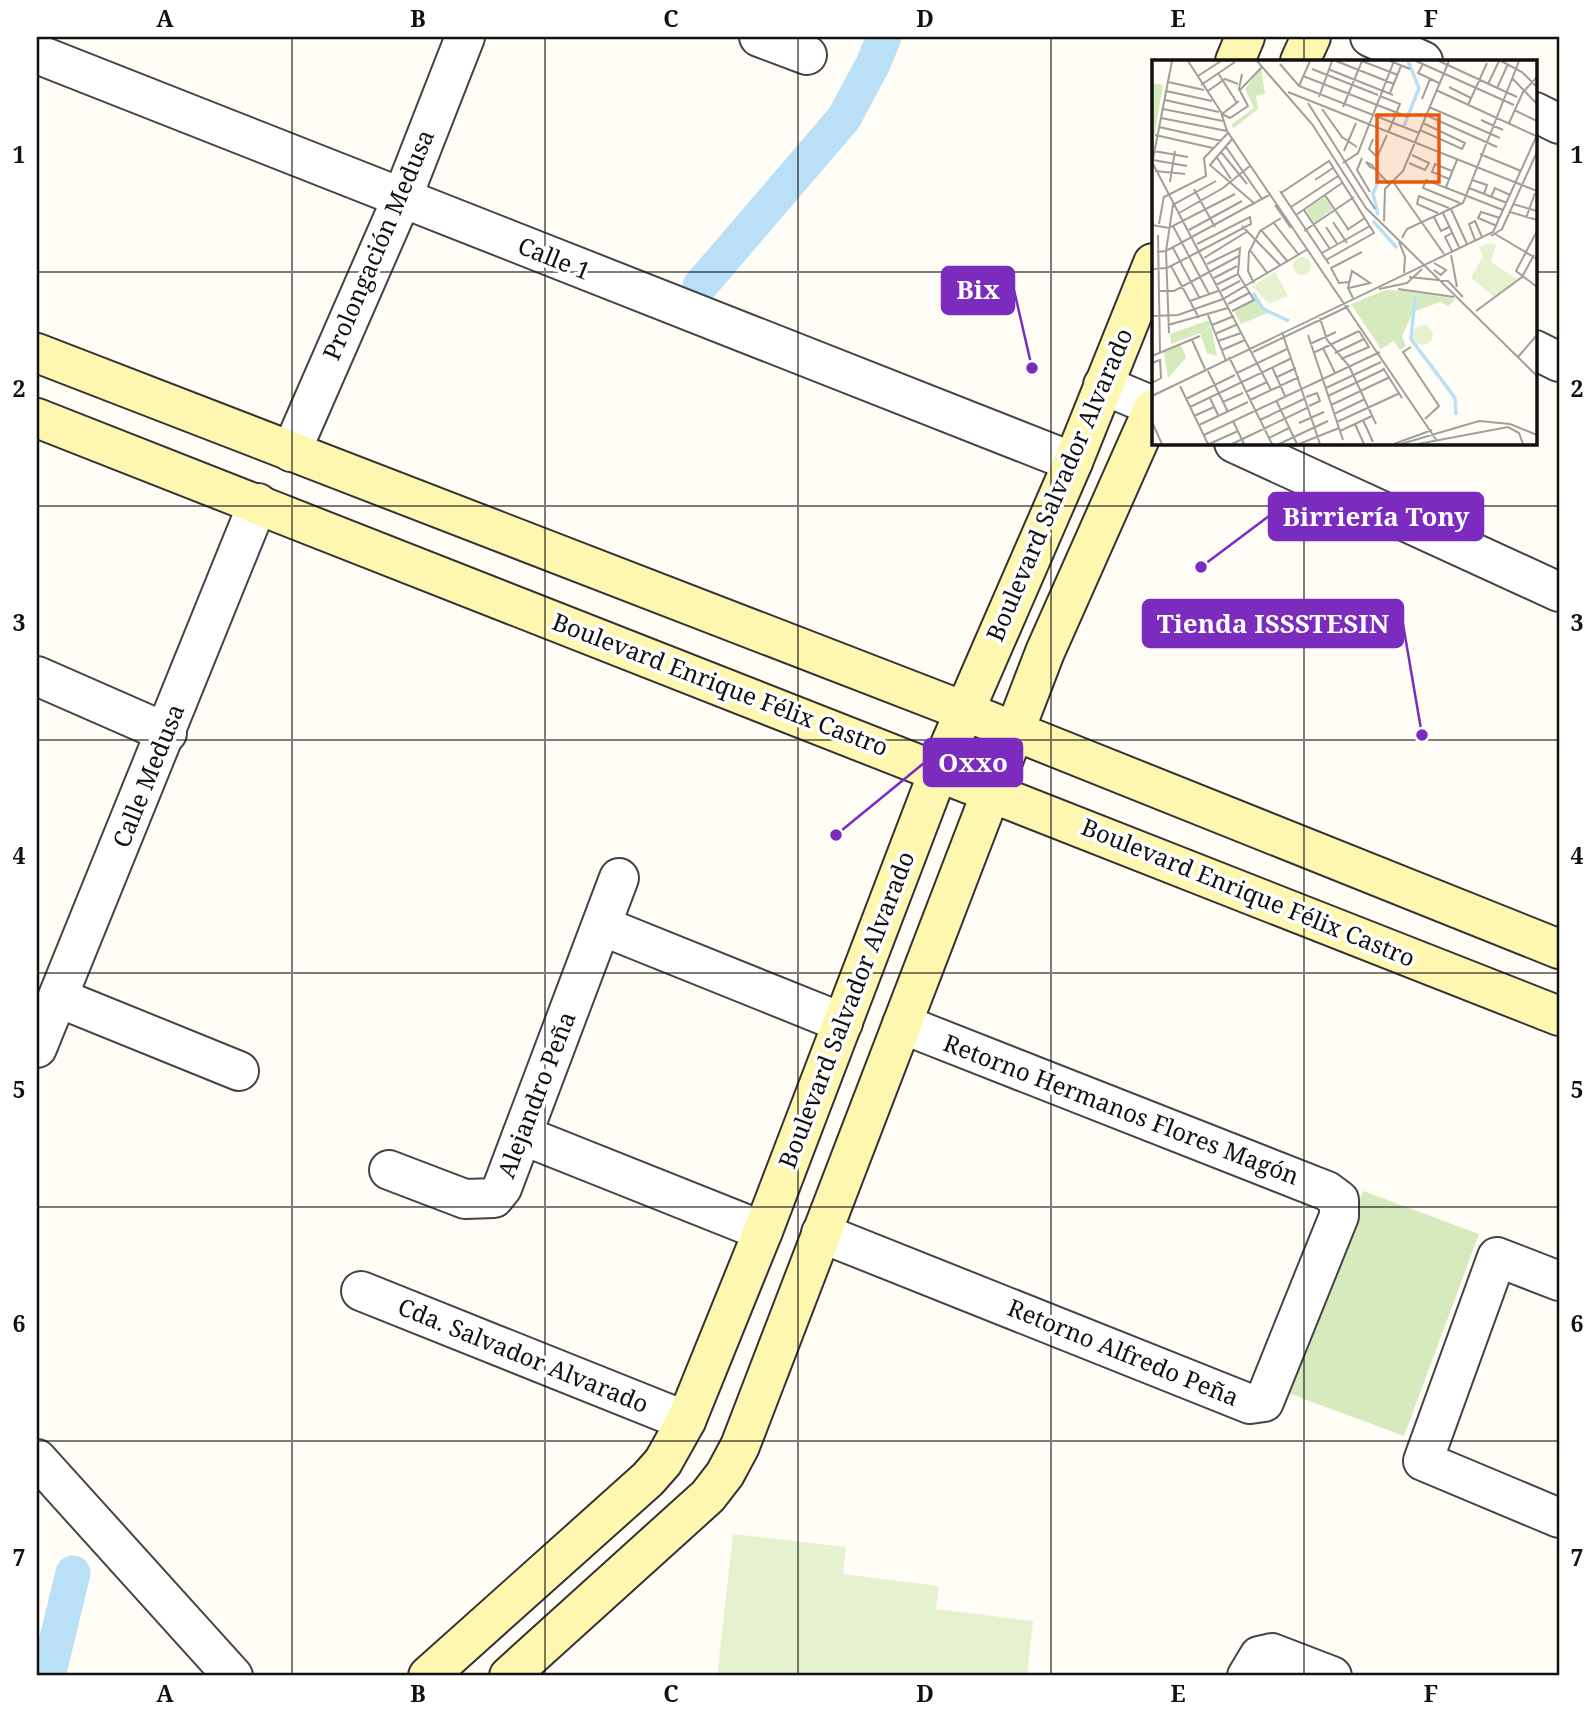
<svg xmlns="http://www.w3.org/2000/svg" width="1596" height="1713" viewBox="0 0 1596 1713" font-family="'Noto Serif',serif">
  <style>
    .green { fill: #d5ebbd }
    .pitch { fill: #e6f2cf }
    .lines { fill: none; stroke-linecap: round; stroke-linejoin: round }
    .canal { stroke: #b9e0f7; stroke-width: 35 }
    .street-casing { stroke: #444; stroke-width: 42 }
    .secondary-casing { stroke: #333; stroke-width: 42 }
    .street { stroke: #fff; stroke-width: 38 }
    .secondary { stroke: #fff6b0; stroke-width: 38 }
    .grid { fill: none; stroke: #111; stroke-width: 2; stroke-opacity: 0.55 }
    .labels { text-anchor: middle; stroke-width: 7; stroke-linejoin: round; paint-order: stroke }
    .street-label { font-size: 24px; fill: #111; stroke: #fff }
    .inset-river { fill: none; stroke: #b9e0f7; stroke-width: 3.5 }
    .inset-road { fill: none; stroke: #a09f9a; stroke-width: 2 }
    .view { fill: #e8590c; fill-opacity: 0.15; stroke: #e8590c; stroke-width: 3.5 }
    .inset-edge { fill: none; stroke: #111; stroke-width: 3.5 }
    .leader { fill: none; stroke: #7b2cbf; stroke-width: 2.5 }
    .callout-dot { fill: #7b2cbf; stroke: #fff; stroke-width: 2.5 }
    .callout { fill: #7b2cbf; stroke: #7b2cbf; stroke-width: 2.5 }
    .callout-label { font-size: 26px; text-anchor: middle; font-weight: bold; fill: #fff }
    .neatline { fill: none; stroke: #111; stroke-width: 2.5 }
    .grid-label { font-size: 23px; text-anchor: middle; font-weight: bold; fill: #111 }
  </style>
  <rect width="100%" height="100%" fill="#fffdf5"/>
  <!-- green -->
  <polygon class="green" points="1363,1191 1479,1234 1404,1436 1288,1393"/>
  <!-- pitch -->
  <polygon class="pitch" points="733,1534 846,1547 843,1574 939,1586 936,1609 1033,1621 1027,1676 717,1676"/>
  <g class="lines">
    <!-- canal -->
    <g class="canal">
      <polyline points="700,286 844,118 873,64 884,37"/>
      <polyline points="48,1676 73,1573"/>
    </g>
    <!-- street casing -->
    <g class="street-casing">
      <g id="street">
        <polyline points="759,37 807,55"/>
        <polyline points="1370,37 1423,61"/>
        <polyline points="37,54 1073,462"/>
        <polyline points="1535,112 1559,124"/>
        <polyline points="1535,350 1559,362"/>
        <polyline points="1103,385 1153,406"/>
        <polyline points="1234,443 1559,592"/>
        <polyline points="291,452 402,198 465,37"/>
        <polyline points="37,676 167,733"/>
        <polyline points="602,926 843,1023"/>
        <polyline points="59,998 239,1071"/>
        <polyline points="37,1048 258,503"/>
        <polyline points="522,1135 763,1231"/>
        <polyline points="389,1170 465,1199 494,1198 502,1188 619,878"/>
        <polyline points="821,1233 1250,1404 1264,1402 1339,1216 1339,1200 1327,1191 902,1024"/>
        <polyline points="1559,1281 1497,1257 1423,1461 1559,1518"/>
        <polyline points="361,1291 686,1421"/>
        <polyline points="37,1459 233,1676"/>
        <polyline points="1247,1676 1259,1656 1272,1653 1332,1676"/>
      </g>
    </g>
    <!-- secondary casing -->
    <g class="secondary-casing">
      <g id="secondary">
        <polyline points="1235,61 1245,37"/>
        <polyline points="1300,61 1311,37"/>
        <polyline points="37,353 964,711 1559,949"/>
        <polyline points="37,418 1559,1016"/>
        <polyline points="428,1676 648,1479 663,1462 686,1421 763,1231 939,770 1073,462 1153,263"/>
        <polyline points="509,1676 708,1496 725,1474 740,1446 1045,652 1153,409"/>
      </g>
    </g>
    <!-- street -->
    <use href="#street" class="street"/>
    <!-- secondary -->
    <use href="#secondary" class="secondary"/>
  </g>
  <!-- grid -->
  <path class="grid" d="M292,37V1676M545,37V1676M798,37V1676M1051,37V1676M1304,37V61M37,272H1153M1535,272H1559M1304,443V1676M37,506H1559M37,740H1559M37,973H1559M37,1207H1559M37,1441H1559"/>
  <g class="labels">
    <!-- street labels -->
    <g class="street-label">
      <text transform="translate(379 245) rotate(-67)" y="8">Prolongación Medusa</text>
      <text transform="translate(554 259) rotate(22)" y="8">Calle 1</text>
      <text transform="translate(1060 485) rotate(-67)" y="8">Boulevard Salvador Alvarado</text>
      <text transform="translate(720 685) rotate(21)" y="8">Boulevard Enrique Félix Castro</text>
      <text transform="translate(149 776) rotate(-68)" y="8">Calle Medusa</text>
      <text transform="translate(1248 893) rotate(22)" y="8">Boulevard Enrique Félix Castro</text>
      <text transform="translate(847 1010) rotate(-69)" y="8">Boulevard Salvador Alvarado</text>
      <text transform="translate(537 1095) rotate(-69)" y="8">Alejandro Peña</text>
      <text transform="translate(1121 1110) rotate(21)" y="8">Retorno Hermanos Flores Magón</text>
      <text transform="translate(1123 1353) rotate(22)" y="8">Retorno Alfredo Peña</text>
      <text transform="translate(523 1356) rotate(22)" y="8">Cda. Salvador Alvarado</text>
    </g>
  </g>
  <!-- overview -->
  <g transform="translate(1152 60)">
    <rect width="385" height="385" fill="#fffdf5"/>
    <path d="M109,8L113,34L104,36L106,49L81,69L80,64L102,48L93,29ZM0,23L11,25L0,89ZM173,136L181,149L162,163L154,150ZM233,230L253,231L304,239L296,246L288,242L261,252L250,276L254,286L248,290L242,281L229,289L199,244ZM104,239L118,252L89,264L82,251ZM57,260L59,265L49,273L59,266L65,296L55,293L48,273L19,284L18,274ZM29,285L34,298L16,318L12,292Z" fill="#d5ebbd"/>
    <path d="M339,183L344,185L339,202L365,219L342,237L319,218L331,196L327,187ZM141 206a9 9 0 1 1 18 0a9 9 0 1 1-18 0ZM123,212L136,236L117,244L100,226ZM261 275a10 10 0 1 1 20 0a10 10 0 1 1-20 0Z" fill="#e6f2cf"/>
    <path class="inset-river" d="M252,66L267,28L256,1M226,155L221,134L228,116M221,161L245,188M101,233L111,249L137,261M263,236L259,279L303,338L304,355"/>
    <path class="inset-road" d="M36,1L69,52L75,71L285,381M105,1L160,64L214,148L385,316M184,1L242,24M238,1L258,9M264,1L362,45M287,1L365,37M349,1L370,12L385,27M128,4L147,26L267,73M271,4L266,13L287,23M160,9L226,35M176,9L241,35M66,13L85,43M46,16L69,1M151,16L256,57M360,18L385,44M16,22L52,30M336,24L347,1M49,25L83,2M147,26L158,1M297,27L319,38M345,28L356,4M88,30L110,7M284,30L384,76M14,31L60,41M56,31L73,19L86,24M136,32L385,131M238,33L249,6M228,36L248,44L236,73M167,37L180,1M270,39L278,19M13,40L67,52M156,43L223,149M316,45L335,3M191,47L210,1L246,15M277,47L348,78M11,49L71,61M170,49L190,77L205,87M362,50L385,61M70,54L78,58L96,46L87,29L90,14M70,54L87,41M276,56L345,87M9,58L75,71M329,60L351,70M357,63L371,32L385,17M7,67L70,81M268,70L310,89L313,83L271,63M3,75L61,88M81,78L58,105L103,144M221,79L217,89L225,97L235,75M74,87L110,139M2,91L36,97M192,91L204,63M69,92L95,124M328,94L369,111M64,96L79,119M210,98L205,110L218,132M1,100L35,106M0,102L119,330M214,102L220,105L223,109L218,107ZM191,103L206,93L242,1M257,103L273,110L277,103L260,95M0,104L20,1M223,109L238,125M3,111L33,114M297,119L280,112L283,104L300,111M163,120L181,108M320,120L335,125L332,134M18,122L23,91M242,123L292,194M294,127L305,100M317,128L355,143M42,129L63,167M128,131L177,204M129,133L177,101L222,173L174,200M173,135L196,169M12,137L54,116L52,98L77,72M339,137L343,128L358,135M308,143L271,128L274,120L351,150M361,144L385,151M123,145L139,168M139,147L186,116M299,149L315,184M152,150L178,189M358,152L385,160M27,153L71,128L99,105M286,153L265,144L267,136L297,148M291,153L307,187M144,155L190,123M282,157L289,171L297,167M374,158L383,133M232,161L233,129L251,111L297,1M121,162L147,195M181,162L195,183M7,164L12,136M0,165L17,168L83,134M21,166L57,234M90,166L129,206M345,166L326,158L329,152L348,158M174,167L186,185M37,170L90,141M109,170L136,202M195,170L213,158M152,171L202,137M385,171L364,211L385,227M343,174L385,199M6,175L8,293M339,176L350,169L385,92M250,178L255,169L311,143L367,1M323,180L317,164L323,161L330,177M247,182L253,197L252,213M21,188L47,237M98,190L116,214M300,191L293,177L300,173M5,192L14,191L119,134M170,193L218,166M299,195L305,227M52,198L96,171M282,203L294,210L289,215L282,210M55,204L88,188L86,214L102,240L80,251M19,206L47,258M0,209L15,208L46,192L99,164L98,157L45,184M257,217L296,221L311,237M62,218L85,206M197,222L187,223L179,208L210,192M102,223L96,211L97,192L108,171L129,158M64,225L86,214M197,228L218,223L200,211L196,228L201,238M227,229L255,223L270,209M246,229L302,237M6,231H22L87,196M69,231L88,221M38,241L66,231M76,244L97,233M324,251L370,217L382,195M56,255L74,301M0,256L26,255L71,239L156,189M168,258L175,280L197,306L224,364M16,265L76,248M60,265L82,256M130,272L168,384M17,273L14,191L21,145L64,121M63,274L86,264M156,275L191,380M40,280L53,309M66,281L89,273M158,284L184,272M259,287L251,292L287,346L273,359M171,288L183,313M70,290L93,280M101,292L197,246M161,293L207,271M183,293L212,279M0,296L48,276M77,297L120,384M366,297L385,275M189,299L217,287L207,271M0,303L8,300L9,318L0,323M120,307L133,336M231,308L250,338M56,311L76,352M85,313L135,289M125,317L144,308M28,326L56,384M174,328L229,302M94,332L115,322M0,336L341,172L385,75M176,336L233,309M154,337L165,333L168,341L157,346M58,338L67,357M34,339L83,315M98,340L147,317M124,340L145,384M71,342L91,333M179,345L238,317M38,347L138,299M182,354L213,339M42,356L62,347M108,360L152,339M211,360L221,382M81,361L92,384M0,362L10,384M185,362L248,333M147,363L172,352M203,364L212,384M47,365L96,342M188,371L220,356M52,375L228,292M117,378L137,368M57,384L86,371M80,384L155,348M127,384L176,361M147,384L187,368M242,384L280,370M249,384L327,361L358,364L385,375M266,384L356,367L367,373L371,384"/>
    <path class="view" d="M225,55H287V122H225Z"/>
    <rect width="385" height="385" class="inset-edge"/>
  </g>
  <!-- callouts -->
  <path class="leader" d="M1032 368L1014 290M1201 567L1269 516M1422 735L1403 624M836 835L924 763"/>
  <g class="callout-dot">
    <circle cx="1032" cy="368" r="7"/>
    <circle cx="1201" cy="567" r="7"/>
    <circle cx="1422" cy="735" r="7"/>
    <circle cx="836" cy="835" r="7"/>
  </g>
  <g class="callout">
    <rect x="942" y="267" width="72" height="47" rx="7"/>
    <rect x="1269" y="493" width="214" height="47" rx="7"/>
    <rect x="1143" y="600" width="260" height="47" rx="7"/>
    <rect x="924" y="739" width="98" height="47" rx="7"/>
  </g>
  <g class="callout-label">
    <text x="978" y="299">Bix</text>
    <text x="1376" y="526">Birriería Tony</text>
    <text x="1273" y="633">Tienda ISSSTESIN</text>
    <text x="973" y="772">Oxxo</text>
  </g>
  <!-- border -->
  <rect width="1596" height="1713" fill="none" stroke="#ffffff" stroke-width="77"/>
  <rect x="38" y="38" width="1520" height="1636" class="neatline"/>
  <g class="grid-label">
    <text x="165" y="27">A</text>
    <text x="418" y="27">B</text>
    <text x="671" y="27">C</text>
    <text x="925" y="27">D</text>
    <text x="1178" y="27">E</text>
    <text x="1431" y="27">F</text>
    <text x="19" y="163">1</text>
    <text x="1577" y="163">1</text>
    <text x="19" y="397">2</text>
    <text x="1577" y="397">2</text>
    <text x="19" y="631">3</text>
    <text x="1577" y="631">3</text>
    <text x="19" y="864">4</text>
    <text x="1577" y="864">4</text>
    <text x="19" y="1098">5</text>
    <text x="1577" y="1098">5</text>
    <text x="19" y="1332">6</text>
    <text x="1577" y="1332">6</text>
    <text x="19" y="1566">7</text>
    <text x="1577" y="1566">7</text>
    <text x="165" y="1702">A</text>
    <text x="418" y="1702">B</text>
    <text x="671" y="1702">C</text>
    <text x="925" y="1702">D</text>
    <text x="1178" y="1702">E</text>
    <text x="1431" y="1702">F</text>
  </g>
</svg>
